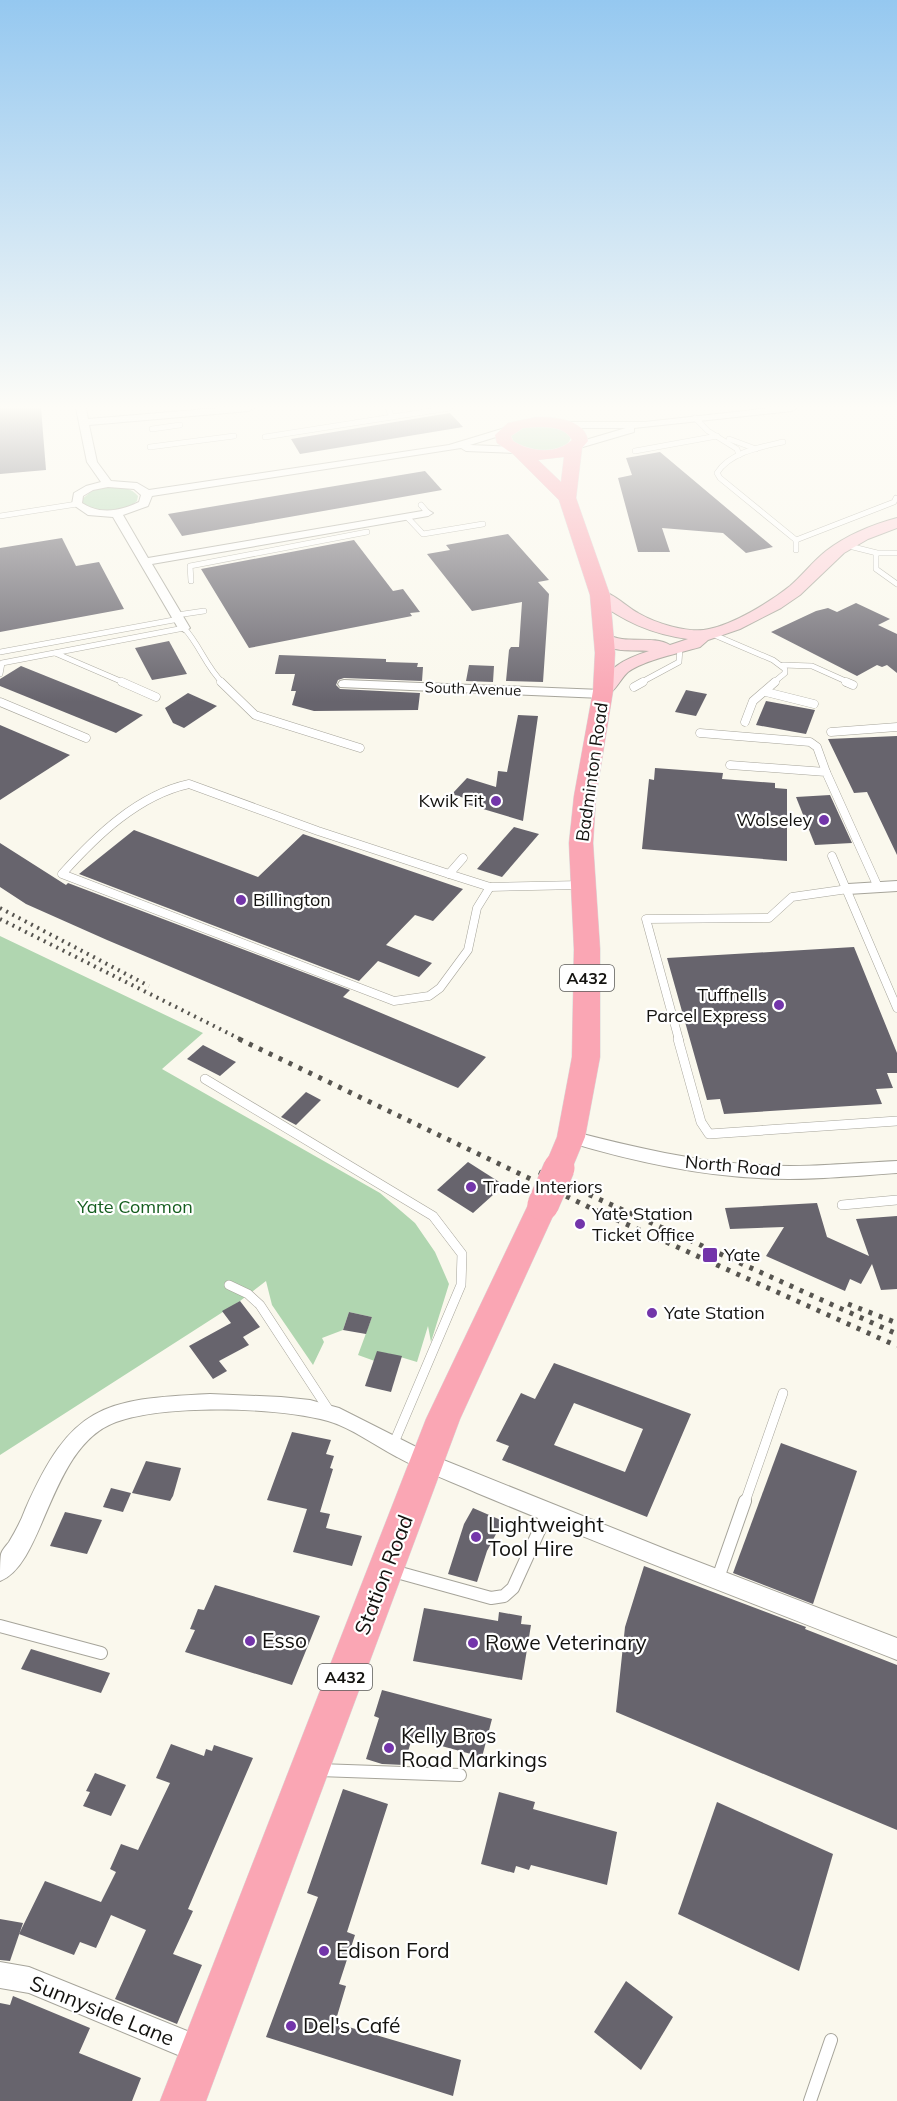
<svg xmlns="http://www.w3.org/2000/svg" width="897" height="2101" viewBox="0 0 897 2101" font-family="Mulish,sans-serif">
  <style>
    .green { fill: #b0d6b0 }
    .building { fill: #67646d; fill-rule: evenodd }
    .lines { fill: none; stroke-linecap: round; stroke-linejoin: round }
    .service-far3-casing { stroke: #a6a49a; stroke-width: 6 }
    .service-far2-casing { stroke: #a6a49a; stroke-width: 9 }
    .service-far1-casing { stroke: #a6a49a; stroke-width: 10 }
    .service-casing { stroke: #a6a49a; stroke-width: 14 }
    .minor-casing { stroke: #a6a49a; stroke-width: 2 }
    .secondary-casing { stroke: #a6a49a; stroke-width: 2 }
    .primary-casing { stroke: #d9d9d9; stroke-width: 1 }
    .service-far3 { stroke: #fff; stroke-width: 5 }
    .service-far2 { stroke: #fff; stroke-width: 8 }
    .service-far1 { stroke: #fff; stroke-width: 9 }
    .service { stroke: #fff; stroke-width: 12 }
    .minor { fill: #fff; fill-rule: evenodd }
    .secondary { fill: #fdd3da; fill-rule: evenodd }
    .primary { fill: #faa6b4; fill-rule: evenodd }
    .rail-far1 { stroke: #575550; stroke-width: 4; stroke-dasharray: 2 5; stroke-linecap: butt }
    .rail { stroke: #575550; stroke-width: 5; stroke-dasharray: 4 7; stroke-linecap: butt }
    .primary-bridge-casing { stroke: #d9d9d9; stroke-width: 32; stroke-linecap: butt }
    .primary-bridge { stroke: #faa6b4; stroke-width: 31 }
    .poi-dot { fill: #7335aa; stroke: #fff; stroke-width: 2 }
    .labels { text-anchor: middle; stroke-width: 4.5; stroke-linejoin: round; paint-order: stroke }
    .far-street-label { font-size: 15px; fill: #141310; stroke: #fff }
    .shield { fill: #fff; stroke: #5a5a58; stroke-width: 1.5 }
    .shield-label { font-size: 16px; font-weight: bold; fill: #141310 }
    .street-label { font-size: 18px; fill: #141310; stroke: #fff }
    .poi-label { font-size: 18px; fill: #141310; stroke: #fff; text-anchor: start }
    .park-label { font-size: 18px; fill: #145d1e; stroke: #fff }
    .near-poi-label { font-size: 21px; fill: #141310; stroke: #fff; text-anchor: start }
    .near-street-label { font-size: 21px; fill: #141310; stroke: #fff }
  </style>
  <rect width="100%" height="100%" fill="#faf8ed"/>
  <!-- green -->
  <g class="green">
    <path d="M529,426C543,427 562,424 571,438C562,459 529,449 514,443L511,435L521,428Z"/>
    <path d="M104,487C117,487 130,486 138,496L137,501C121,515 101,512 83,505L81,500L93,490Z"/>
    <polygon points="0,936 203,1033 162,1069 380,1193 415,1223 435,1252 449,1284 431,1342 428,1326 417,1362 387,1353 383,1364 358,1355 372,1317 349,1312 343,1330 322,1338 324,1342 313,1365 272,1305 266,1281 240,1301 0,1455"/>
  </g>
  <!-- building -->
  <g class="building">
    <polygon points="0,408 41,408 46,470 0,474"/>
    <polygon points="450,413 463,427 300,454 291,439"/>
    <polygon points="660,452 748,526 773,547 746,553 723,533 662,528 670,552 638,552 618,478 632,475 626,458"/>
    <polygon points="425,471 442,490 182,536 168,514"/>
    <polygon points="508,534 549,580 538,582 549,594 543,682 506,681 509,650 511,647 519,647 522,602 472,611 427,554 450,550 446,545"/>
    <polygon points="62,538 76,566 99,562 124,609 0,632 0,548"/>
    <polygon points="354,540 393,591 403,589 420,612 410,613 412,616 249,648 201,569"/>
    <polygon points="856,603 890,619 878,625 897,634 897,673 887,665 882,667 877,665 857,676 771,632 816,611 828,608 837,612"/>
    <polygon points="169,641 187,674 152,680 135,648"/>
    <polygon points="279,655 386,659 386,662 418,663 417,667 423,667 422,681 344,678 338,680 336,685 340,689 420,693 418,710 314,711 292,705 296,691 291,691 295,674 275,674"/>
    <polygon points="469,665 494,666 493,682 466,681"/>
    <polygon points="21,666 143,715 116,733 0,686 0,679"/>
    <polygon points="686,690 707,694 696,716 675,712"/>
    <polygon points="188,693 217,706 184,728 173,723 165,708"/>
    <polygon points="766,701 815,710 806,734 756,725"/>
    <polygon points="518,715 538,716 523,821 463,803 467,799 452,794 467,778 496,787 498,771 507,772"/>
    <polygon points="0,725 70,755 0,800"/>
    <polygon points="897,736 897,855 867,792 854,793 828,739"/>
    <polygon points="655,768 723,773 722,779 775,783 775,788 787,789 787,861 642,849 649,779 654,780"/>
    <polygon points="830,795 852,843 815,845 796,797"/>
    <polygon points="514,827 539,834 502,877 477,869"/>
    <polygon points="134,830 258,877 303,834 463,889 433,921 415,915 386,945 432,963 419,977 378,961 359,981 79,874"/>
    <polygon points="0,843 66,885 68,883 350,990 343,997 486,1057 458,1088 107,940 26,904 0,887"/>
    <polygon points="854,947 897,1053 897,1073 887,1073 893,1088 876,1089 882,1104 724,1114 720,1099 707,1100 667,958"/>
    <polygon points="203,1045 236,1062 220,1076 187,1059"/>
    <polygon points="306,1092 321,1100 296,1125 281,1117"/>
    <polygon points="468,1162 504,1185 473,1213 437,1190"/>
    <polygon points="817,1203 827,1237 869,1256 856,1219 897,1216 897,1289 881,1290 872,1264 861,1284 850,1279 845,1291 766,1256 784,1227 730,1229 725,1208"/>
    <polygon points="240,1301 260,1327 243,1337 249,1345 219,1361 227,1371 213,1379 189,1346 231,1323 222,1311"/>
    <polygon points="349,1312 372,1317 366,1334 343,1330"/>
    <polygon points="377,1351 402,1356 391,1392 365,1386"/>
    <path d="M554,1363L691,1414L647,1517L502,1460L509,1446L496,1441L521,1393L535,1399ZM574,1403L643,1429L625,1472L554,1445Z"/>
    <polygon points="292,1432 331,1440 326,1454 334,1456 330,1468 333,1469 320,1512 330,1514 326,1528 362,1536 352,1566 293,1552 307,1509 267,1500"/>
    <polygon points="781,1443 857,1471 813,1604 733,1573"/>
    <polygon points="146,1461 181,1468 173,1496 170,1501 132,1493"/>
    <polygon points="111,1488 131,1493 123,1512 103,1507"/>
    <polygon points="473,1508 503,1521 487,1551 477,1582 448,1574 464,1524"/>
    <polygon points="65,1512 102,1520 87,1554 50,1546"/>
    <polygon points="644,1566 806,1627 805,1629 897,1665 897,1830 616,1712 625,1627"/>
    <polygon points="215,1585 320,1616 292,1685 185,1652 195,1630 190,1629 198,1609 204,1610"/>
    <polygon points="424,1608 498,1621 499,1612 522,1616 521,1624 531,1625 522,1680 413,1661"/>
    <polygon points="31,1649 110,1673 101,1693 21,1669"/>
    <polygon points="382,1690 492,1719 482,1757 412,1738 404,1765 382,1764 366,1759 379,1718 374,1716"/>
    <polygon points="171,1744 204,1756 206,1749 212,1751 214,1745 253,1758 188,1909 193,1911 173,1954 202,1965 177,2024 115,1999 146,1930 111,1915 96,1948 80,1942 74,1955 19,1934 45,1881 101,1902 116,1872 110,1869 121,1844 138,1850 170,1783 156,1778"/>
    <polygon points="95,1773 126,1785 111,1816 83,1806 90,1792 86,1791"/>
    <polygon points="343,1789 388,1804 347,1932 355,1935 339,1984 346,1986 335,2023 461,2060 453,2096 266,2037 318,1897 307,1893"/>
    <polygon points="499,1792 535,1802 533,1809 617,1832 607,1885 531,1865 529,1870 516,1866 514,1873 481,1864"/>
    <polygon points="717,1802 833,1854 799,1971 678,1914"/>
    <polygon points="0,1919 23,1923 10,1961 0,1960"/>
    <polygon points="626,1981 673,2017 641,2070 594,2032"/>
    <polygon points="13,1996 90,2028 79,2053 141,2078 132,2101 0,2101 0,2003 10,2005"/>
  </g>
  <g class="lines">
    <!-- service-far3 casing -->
    <g class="service-far3-casing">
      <g id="service-far3">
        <polyline points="392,417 450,408"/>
        <polyline points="695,418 708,431 737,449 739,455"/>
        <polyline points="152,429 180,425"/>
        <polyline points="265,437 392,417 388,408"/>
        <polyline points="729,439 756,449"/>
        <path d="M783,442C761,447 730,452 717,473L720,478L796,540L894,502L896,498"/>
        <polyline points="150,447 234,436"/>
        <polyline points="635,451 717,436"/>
        <polyline points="421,505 428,513"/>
        <polyline points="0,516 77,504"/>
        <polyline points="407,517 423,534 483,524"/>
        <polyline points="796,540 796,550"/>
        <polyline points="845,545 877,553 897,553"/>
        <polyline points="876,553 876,569 897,584"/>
        <polyline points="191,581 190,566 367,532"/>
        <polyline points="177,615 204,611"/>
        <polyline points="712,634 773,660 785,669 785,673 773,683"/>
        <polyline points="0,652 179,619"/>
        <polyline points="55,653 125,683"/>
        <polyline points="783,665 812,666 850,683"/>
        <path d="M0,674L2,663L184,628C200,645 206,667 223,683"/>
        <polyline points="640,683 679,662 680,648"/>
      </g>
    </g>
    <!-- service-far2 casing -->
    <g class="service-far2-casing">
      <g id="service-far2">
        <polyline points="122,682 156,697"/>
        <polyline points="221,682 255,715 360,748"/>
        <polyline points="846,682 853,685"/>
        <polyline points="634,687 643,682"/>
        <polyline points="766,692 814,704"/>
        <polyline points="0,702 86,738"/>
        <polyline points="745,722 753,701 775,682"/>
        <polyline points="831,732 897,727"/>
        <polyline points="700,733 810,742 817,747 826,772"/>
        <polyline points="730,765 826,772 878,887"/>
        <polyline points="832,856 897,1008"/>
        <polyline points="463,858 449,874 490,887 580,885"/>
        <path d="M449,874L318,831L189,784C138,795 96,836 62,874L394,1001L429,996L440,988L468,950L477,908L490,887"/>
        <polyline points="679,1040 646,919 769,918 792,897 848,889"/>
      </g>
    </g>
    <!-- service-far1 casing -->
    <g class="service-far1-casing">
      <g id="service-far1">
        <polyline points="678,1039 701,1122 709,1134 897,1121"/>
        <polyline points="205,1079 433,1216 462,1254 461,1285 393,1445"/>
        <polyline points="842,1205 897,1200"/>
        <polyline points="229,1285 248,1294 260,1305 330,1412"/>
        <polyline points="745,1502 783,1393"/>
      </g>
    </g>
    <!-- service casing -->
    <g class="service-casing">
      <g id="service">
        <polyline points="393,1571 491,1598 504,1596 513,1588 548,1511"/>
        <polyline points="718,1578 745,1501"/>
        <polyline points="0,1626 101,1653"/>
        <polyline points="319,1770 460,1775"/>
        <polyline points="810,2101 831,2040"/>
      </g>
    </g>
    <!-- minor casing -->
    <g class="minor-casing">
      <g id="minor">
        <path d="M76,408H86L88,419L219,408H254L249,411L89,425L97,462L111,481L137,483L149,490L449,445L505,428L509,429V433L470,445L515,447L520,450L515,453L466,451L461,448L152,496L148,506L123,515L148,558L428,510L433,513L428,516L152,564L190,628L184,632L178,628L113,517L88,515L72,504L74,493L86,486L101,482L87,462ZM108,487L134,489L141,495L139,502C121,511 100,515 82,503L83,496L93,490Z"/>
        <polygon points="770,408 797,408 792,411 634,428 634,432 576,449 571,446 572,444 626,428 563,428 558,425 563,422 645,422"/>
        <polygon points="344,680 602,690 608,694 602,698 340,687 338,684 340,681"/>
        <polygon points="897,881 897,891 848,894 841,889 848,884"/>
        <path d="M571,1131C633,1147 696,1162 760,1165C805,1168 851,1163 897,1161V1173C851,1176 805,1181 759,1178C694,1175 628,1160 565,1141L562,1137L565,1133Z"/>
        <path d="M210,1394L281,1397L310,1400L339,1408L436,1457L670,1551L897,1638V1660C757,1605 616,1551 477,1493C450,1481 422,1471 397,1457C374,1445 352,1428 328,1421C276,1407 167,1404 116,1422C49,1446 45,1564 0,1581C0,1573 0,1560 1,1554C2,1550 6,1546 9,1542C15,1532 21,1521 25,1510C71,1406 101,1399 210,1394Z"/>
        <polygon points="0,1962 29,1967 212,2041 216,2051 212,2061 202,2065 29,1993 0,1988"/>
      </g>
    </g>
    <!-- secondary casing -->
    <g class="secondary-casing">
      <path id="secondary" d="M897,518V528L868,539L844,553L800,595L781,608L740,629L708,640L700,647C680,653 644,660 628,672C617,682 614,699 596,695L594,691C611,667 621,660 649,651C633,650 607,653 596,639L599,635C608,633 613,638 622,639C637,641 657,637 670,645L688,639C651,634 623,621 594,599L591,595L594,591C609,588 625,606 638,613C655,623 689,634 709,629C734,624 770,602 790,586C803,575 813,561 826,551C847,535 871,525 897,518Z"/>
    </g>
    <!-- primary casing -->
    <g class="primary-casing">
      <g id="primary">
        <path d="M537,417C554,417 585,419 588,441L582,448L576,498L610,595L615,653L613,691L596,796L593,843L600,949V1057L585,1137L569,1176L559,1179L549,1176L544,1168L557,1137L572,1057L574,949L569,843L574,796L593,691L595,653L590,595L559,500L513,454L497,443L495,435L508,423ZM537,427C550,427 565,427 572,440C556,455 530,452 513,441L511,436L523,428ZM564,457L561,482L538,460Z"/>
        <polygon points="543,1194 553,1197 558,1205 460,1419 206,2101 160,2101 426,1419 528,1205 533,1197"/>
      </g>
    </g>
    <!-- service-far3 -->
    <use href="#service-far3" class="service-far3"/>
    <!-- service-far2 -->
    <use href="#service-far2" class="service-far2"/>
    <!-- service-far1 -->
    <use href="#service-far1" class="service-far1"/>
    <!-- service -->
    <use href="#service" class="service"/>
    <!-- minor -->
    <use href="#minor" class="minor"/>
    <!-- secondary -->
    <use href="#secondary" class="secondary"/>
    <!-- primary -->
    <use href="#primary" class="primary"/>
    <!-- rail-far1 -->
    <g class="rail-far1">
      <polyline points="0,908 149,986"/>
      <polyline points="0,919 242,1040"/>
    </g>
    <!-- rail -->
    <g class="rail">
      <polyline points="239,1039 595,1210 897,1346"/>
      <polyline points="539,1172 897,1334"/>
      <polyline points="848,1304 897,1323"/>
    </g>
    <!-- primary-bridge casing -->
    <g class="primary-bridge-casing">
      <polyline id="primary-bridge" points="543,1205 559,1168"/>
    </g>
    <!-- primary-bridge -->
    <use href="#primary-bridge" class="primary-bridge"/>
  </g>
  <!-- sky -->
  <linearGradient id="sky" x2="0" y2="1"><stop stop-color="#95c8f0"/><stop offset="0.58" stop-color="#fdfcf7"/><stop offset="1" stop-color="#fdfcf7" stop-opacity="0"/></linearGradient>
  <rect width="897" height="702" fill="url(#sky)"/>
  <!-- markers -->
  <g class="poi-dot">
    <circle cx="496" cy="801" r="6"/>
    <circle cx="824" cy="820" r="6"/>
    <circle cx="241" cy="900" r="6"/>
    <circle cx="779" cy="1005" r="6"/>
    <circle cx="471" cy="1187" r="6"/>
    <circle cx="580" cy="1224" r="6"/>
    <rect x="702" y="1247" width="16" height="16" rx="3"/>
    <circle cx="652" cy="1313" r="6"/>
    <circle cx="476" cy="1537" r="6"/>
    <circle cx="250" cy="1641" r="6"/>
    <circle cx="473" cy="1643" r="6"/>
    <circle cx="389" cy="1748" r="6"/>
    <circle cx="324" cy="1951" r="6"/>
    <circle cx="291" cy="2026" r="6"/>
  </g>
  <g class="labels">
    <!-- far-street labels -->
    <g class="far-street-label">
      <text transform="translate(473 689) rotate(2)" y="5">South Avenue</text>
    </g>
    <!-- shield labels -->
    <g class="shield">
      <rect x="560" y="965" width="54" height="26" rx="4.5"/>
      <rect x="318" y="1664" width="54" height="26" rx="4.5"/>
    </g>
    <g class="shield-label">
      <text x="587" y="984">A432</text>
      <text x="345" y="1683">A432</text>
    </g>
    <!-- street labels -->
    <g class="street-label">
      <text transform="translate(592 772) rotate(-82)" y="6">Badminton Road</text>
      <text transform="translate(733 1166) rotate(5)" y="6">North Road</text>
    </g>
    <!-- poi labels -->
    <g class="poi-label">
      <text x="484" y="807" text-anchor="end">Kwik Fit</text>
      <text x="812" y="826" text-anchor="end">Wolseley</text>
      <text x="253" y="906">Billington</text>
      <text x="767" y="1001" text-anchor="end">Tuffnells<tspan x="767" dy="21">Parcel Express</tspan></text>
      <text x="483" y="1193">Trade Interiors</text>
      <text x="592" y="1220">Yate Station<tspan x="592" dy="21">Ticket Office</tspan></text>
      <text x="724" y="1261">Yate</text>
      <text x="664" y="1319">Yate Station</text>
    </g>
    <!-- park labels -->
    <g class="park-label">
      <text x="135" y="1213">Yate Common</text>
    </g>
    <!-- near-poi labels -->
    <g class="near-poi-label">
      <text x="488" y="1532">Lightweight<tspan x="488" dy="24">Tool Hire</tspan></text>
      <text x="262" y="1648">Esso</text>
      <text x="485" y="1650">Rowe Veterinary</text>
      <text x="401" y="1743">Kelly Bros<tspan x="401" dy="24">Road Markings</tspan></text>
      <text x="336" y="1958">Edison Ford</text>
      <text x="303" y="2033">Del's Café</text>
    </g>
    <!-- near-street labels -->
    <g class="near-street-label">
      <text transform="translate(384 1575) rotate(-69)" y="7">Station Road</text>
      <text transform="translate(102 2011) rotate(22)" y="7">Sunnyside Lane</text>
    </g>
  </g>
</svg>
